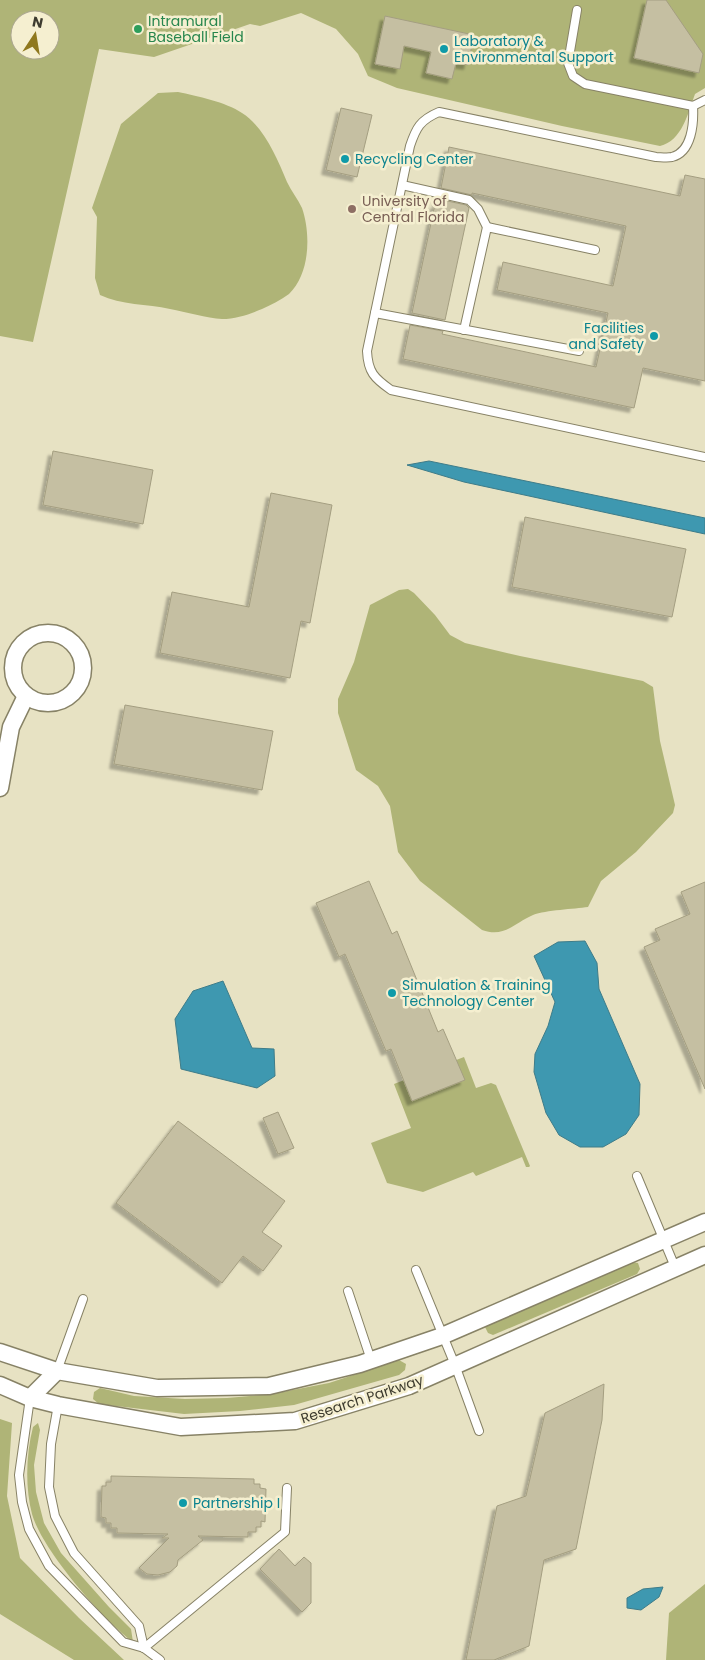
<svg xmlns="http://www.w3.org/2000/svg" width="705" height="1660" viewBox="0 0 705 1660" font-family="Poppins,sans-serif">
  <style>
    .green { fill: #afb477; fill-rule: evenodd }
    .water { fill: #3e98b0; stroke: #3e7c89 }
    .building { fill: #c5bfa2; stroke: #a49e81; filter: url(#shadow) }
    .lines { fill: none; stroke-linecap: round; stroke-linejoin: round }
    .lane-casing { stroke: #878266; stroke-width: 10 }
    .street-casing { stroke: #878266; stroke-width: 19 }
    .lane { stroke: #fff; stroke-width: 8 }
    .street { stroke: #fff; stroke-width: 16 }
    .leisure-dot { fill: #2e9e5b; stroke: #f5efd0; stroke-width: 2 }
    .culture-dot { fill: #0f9aa8; stroke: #f5efd0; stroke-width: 2 }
    .education-dot { fill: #8d6e63; stroke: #f5efd0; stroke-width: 2 }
    .labels { text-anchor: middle; stroke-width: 5; stroke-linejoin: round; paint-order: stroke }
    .leisure-label { font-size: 14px; fill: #27864d; stroke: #f5efd0; text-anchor: start }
    .culture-label { font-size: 14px; fill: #0d838f; stroke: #f5efd0; text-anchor: start }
    .education-label { font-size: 14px; fill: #785e54; stroke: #f5efd0; text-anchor: start }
    .street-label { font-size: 14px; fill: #3e3c2f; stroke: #f5efd0 }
  </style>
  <defs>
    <filter id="shadow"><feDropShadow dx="-4.5" dy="4.5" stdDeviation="1" flood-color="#0004"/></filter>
  </defs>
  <rect width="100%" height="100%" fill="#e7e2c3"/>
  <!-- green -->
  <g class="green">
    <path d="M0,0H705V88L695,94C688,113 682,141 660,146L562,126L397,88L368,76L358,54L336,29L301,13L260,26L250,24L154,57L99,49L33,342L0,336ZM20,20H50V50H20Z"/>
    <path d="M178,92C197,96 226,102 242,113C264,127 277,158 287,182C291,191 298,199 302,208C311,234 310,274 289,294C281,300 271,305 262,309C250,314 236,319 222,319C207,318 186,312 170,309C147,304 121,305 100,295L95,278L97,217L92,208L121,124L158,93Z"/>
    <path d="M408,589L414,593L435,615L450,635L465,643L520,656L643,681L653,687L660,741L675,805L673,813L636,852L601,881L588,907C574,909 546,910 533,915C514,923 505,938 482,930L420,881L398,852L390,806L378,786L356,770L338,713V699L354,662L370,605L399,590Z"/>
    <polygon points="464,1057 476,1088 491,1083 496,1085 530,1166 529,1167 526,1167 522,1157 476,1176 473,1172 423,1192 387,1183 371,1143 411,1128 394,1084"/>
    <polygon points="631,1262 638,1263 640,1269 637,1274 493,1335 488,1333 485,1327 489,1321"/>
    <polygon points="399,1360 406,1364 405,1370 399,1375 294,1405 240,1411 184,1414 99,1404 93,1399 94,1392 100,1388 134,1396 185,1399 227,1398 272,1394 329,1383"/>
    <polygon points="0,1419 12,1423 7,1496 20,1558 79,1618 124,1660 74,1660 0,1614"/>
    <path d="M38,1423L40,1430L34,1465L36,1492L44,1523L61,1553L109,1607L131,1629L133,1642C103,1620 42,1550 32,1514C25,1487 26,1454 33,1427Z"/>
    <polygon points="705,1584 705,1660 666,1660 669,1613"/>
  </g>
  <!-- water -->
  <g class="water">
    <polygon points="429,461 705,518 705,534 464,482 407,465"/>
    <polygon points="585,941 597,963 599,989 640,1084 639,1115 626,1134 603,1147 580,1147 559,1135 546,1113 534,1072 535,1054 548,1026 555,1002 534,956 558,942"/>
    <polygon points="223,981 252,1048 274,1049 275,1076 257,1088 181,1069 175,1019 193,991"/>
    <polygon points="663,1587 659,1597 641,1610 627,1608 627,1598 643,1589"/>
  </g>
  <!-- building -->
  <g class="building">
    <polygon points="647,0 666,0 703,54 699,73 634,58"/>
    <polygon points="385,16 474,35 468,65 456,63 452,79 426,73 431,52 404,46 400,69 375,64"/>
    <polygon points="341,108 372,115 357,177 326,170"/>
    <polygon points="449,147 680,196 685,175 705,179 705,381 643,368 634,408 403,359 410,325 443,331 442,334 596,367 608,313 497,290 503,262 613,286 626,226 472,193 472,195 441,188"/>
    <polygon points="438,199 466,205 469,208 445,320 412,313 435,204 437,205"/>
    <polygon points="53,451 153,470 143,524 43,505"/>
    <polygon points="271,493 332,505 310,623 301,621 290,678 160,653 172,592 249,607"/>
    <polygon points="525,517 686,549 672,617 512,587"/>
    <polygon points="125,705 273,731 262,790 114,764"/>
    <polygon points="369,881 392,934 397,931 438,1032 443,1029 465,1080 412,1101 391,1049 386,1051 345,954 339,957 316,903"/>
    <polygon points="705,882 705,1089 644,947 660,940 655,929 690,914 681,892"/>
    <polygon points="278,1112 294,1148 278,1154 263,1118"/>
    <polygon points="178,1121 285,1201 262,1232 282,1246 263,1271 243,1256 222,1283 116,1203"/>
    <polygon points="604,1384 602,1420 576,1549 544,1560 529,1646 494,1660 466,1660 497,1506 526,1496 545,1413"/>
    <polygon points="111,1476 254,1479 254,1484 260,1484 260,1488 266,1489 265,1522 261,1521 261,1527 256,1527 256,1532 248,1532 248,1537 198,1536 203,1540 178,1560 177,1566 170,1572 158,1575 147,1574 139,1568 169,1538 162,1538 168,1534 117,1533 117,1528 111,1528 111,1523 106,1523 106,1518 101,1517 102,1486 106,1486 106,1482 111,1482"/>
    <polygon points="279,1549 295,1566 304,1557 311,1563 311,1603 302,1612 260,1569"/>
  </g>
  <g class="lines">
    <!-- lane casing -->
    <g class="lane-casing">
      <g id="lane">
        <polyline points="577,10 568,63 573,76 585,84 693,106 705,100"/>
        <path d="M693,106C694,123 692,152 672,157C667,158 660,157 656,157L439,112C420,120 416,128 410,146L367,351C368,372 374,378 391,390L705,457"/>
        <polyline points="402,185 469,200 478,209 487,227"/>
        <polyline points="375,313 579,351"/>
        <polyline points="464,330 487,227 595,250"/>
        <polyline points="637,1176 675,1267"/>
        <polyline points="416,1270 455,1365 479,1431"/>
        <polyline points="348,1291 371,1360"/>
        <polyline points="57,1371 83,1299"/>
        <polyline points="30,1398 19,1475 22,1502 29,1529 49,1566 123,1642 144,1648 160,1660"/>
        <polyline points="58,1405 51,1444 49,1487 55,1516 74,1553 139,1626 144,1648"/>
        <polyline points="144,1648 285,1532 287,1488"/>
      </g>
    </g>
    <!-- street casing -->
    <g class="street-casing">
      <g id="street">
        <circle cx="48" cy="668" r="35"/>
        <polyline points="0,788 11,727 26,696"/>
        <polyline points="0,1352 57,1371 157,1388 269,1386 360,1364 442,1336 705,1222"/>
        <polyline points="0,1385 30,1398 58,1405 181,1427 295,1421 409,1386 705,1255"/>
        <polyline points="30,1398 57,1371"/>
      </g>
    </g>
    <!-- lane -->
    <use href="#lane" class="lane"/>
    <!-- street -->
    <use href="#street" class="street"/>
  </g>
  <!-- markers -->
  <circle class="leisure-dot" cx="138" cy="29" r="5"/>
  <g class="culture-dot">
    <circle cx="444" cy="49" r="5"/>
    <circle cx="345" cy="159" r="5"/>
    <circle cx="654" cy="336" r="5"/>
    <circle cx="392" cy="993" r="5"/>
    <circle cx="183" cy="1503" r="5"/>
  </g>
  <circle class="education-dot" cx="352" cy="209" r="5"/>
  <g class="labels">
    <!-- leisure labels -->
    <g class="leisure-label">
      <text x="148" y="26">Intramural<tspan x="148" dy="16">Baseball Field</tspan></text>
    </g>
    <!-- culture labels -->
    <g class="culture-label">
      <text x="454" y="46">Laboratory &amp;<tspan x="454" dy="16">Environmental Support</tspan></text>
      <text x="355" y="164">Recycling Center</text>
      <text x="644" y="333" text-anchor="end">Facilities<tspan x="644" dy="16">and Safety</tspan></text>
      <text x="402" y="990">Simulation &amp; Training<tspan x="402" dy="16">Technology Center</tspan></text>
      <text x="193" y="1508">Partnership I</text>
    </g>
    <!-- education labels -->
    <g class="education-label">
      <text x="362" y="206">University of<tspan x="362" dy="16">Central Florida</tspan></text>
    </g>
    <!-- street labels -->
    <g class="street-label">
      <text transform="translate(362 1399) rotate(-18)" y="5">Research Parkway</text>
    </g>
  </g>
  <!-- north arrow -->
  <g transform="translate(35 35) rotate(12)"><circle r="24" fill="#f5efd0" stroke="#aca790"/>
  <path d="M0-4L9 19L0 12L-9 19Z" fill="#8f781e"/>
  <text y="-8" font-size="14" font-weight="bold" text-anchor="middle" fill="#3e3c2f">N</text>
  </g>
</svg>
